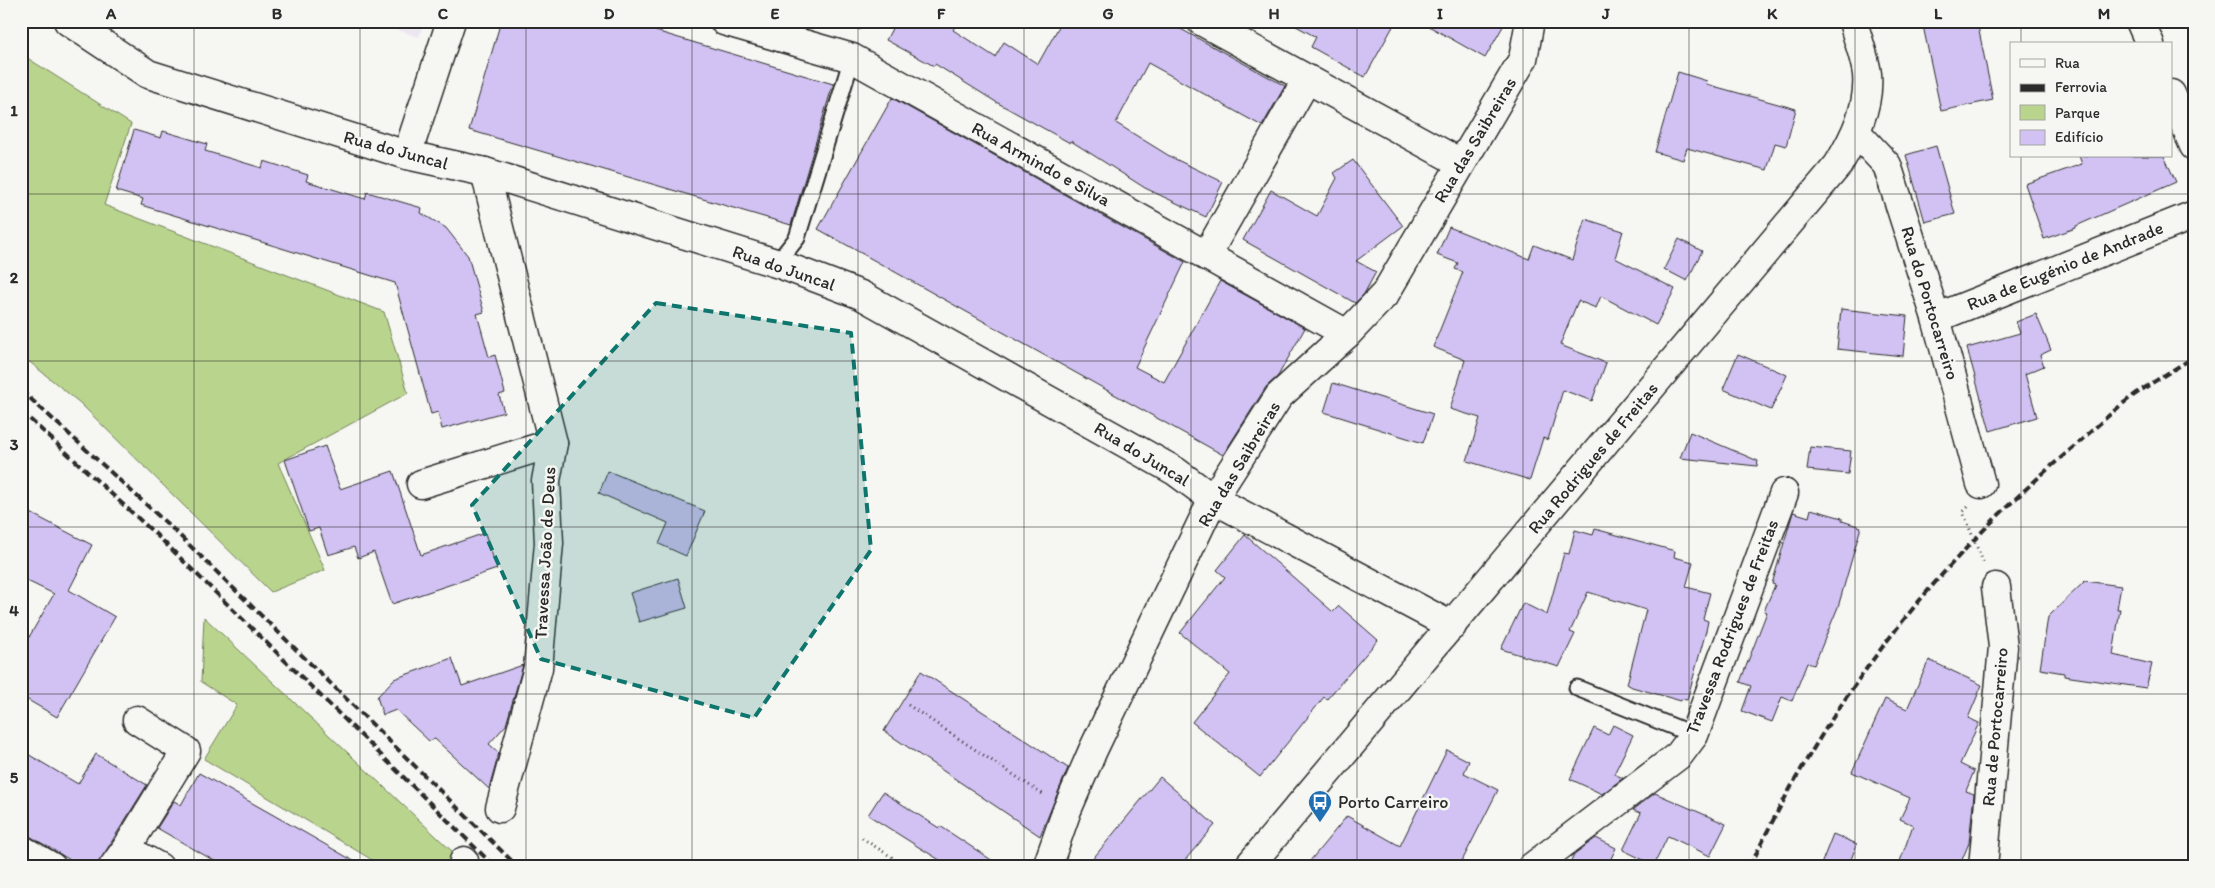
<svg xmlns="http://www.w3.org/2000/svg" width="2215" height="888" viewBox="0 0 2215 888" font-family="Itim,sans-serif">
  <style>
    .built { fill: #ebe6f2 }
    .green { fill: #b9d58d; stroke: #72805c }
    .building { fill: #d1c2f3; stroke: #2b2b2b }
    .lines { fill: none; stroke-linecap: round; stroke-linejoin: round }
    .lane-casing { stroke: #2b2b2b; stroke-width: 19 }
    .street-casing { stroke: #2b2b2b; stroke-width: 31 }
    .secondary-casing { stroke: #2b2b2b; stroke-width: 31 }
    .path { stroke: #2b2b2b; stroke-width: 3; stroke-dasharray: 1 4; stroke-linecap: butt }
    .lane { stroke: #f6f6f2; stroke-width: 15 }
    .street { stroke: #f6f6f2; stroke-width: 28 }
    .secondary { stroke: #f6f6f2; stroke-width: 28 }
    .rail { stroke: #2b2b2b; stroke-width: 4; stroke-dasharray: 8 4; stroke-linecap: butt }
    .marked { fill: #0f766e; fill-opacity: 0.2; stroke: #0f766e; stroke-width: 4; stroke-dasharray: 10 6; stroke-linejoin: round }
    .grid { fill: none; stroke: #2b2b2b; stroke-width: 1; stroke-opacity: 0.55 }
    .labels { text-anchor: middle; stroke-width: 5; stroke-linejoin: round; paint-order: stroke }
    .street-label { font-size: 18px; fill: #2b2b2b; stroke: #f6f6f2 }
    .poi-label { font-size: 18px; fill: #2b2b2b; stroke: #f6f6f2; text-anchor: start }
    .neatline { fill: none; stroke: #2b2b2b; stroke-width: 2 }
    .grid-label { font-size: 16px; text-anchor: middle; font-weight: bold; fill: #2b2b2b }
  </style>
  <rect width="100%" height="100%" fill="#f6f6f2"/>
  <filter id="ink" filterUnits="userSpaceOnUse"><feTurbulence type="fractalNoise" baseFrequency=".02" numOctaves="2"/><feDisplacementMap in="SourceGraphic" scale="10" xChannelSelector="R" yChannelSelector="G"/><feConvolveMatrix kernelMatrix="1 2 1 2 8 2 1 2 1" color-interpolation-filters="sRGB"/></filter>
  <g filter="url(#ink)">
    <!-- built -->
    <polygon class="built" points="371,21 424,21 419,37"/>
    <!-- green -->
    <g class="green">
      <polygon points="21,54 131,124 104,205 384,312 408,393 278,463 325,570 271,592 80,403 21,355"/>
      <polygon points="204,617 455,854 451,867 384,867 204,759 237,705 201,682"/>
    </g>
    <!-- building -->
    <g class="building">
      <polygon points="501,21 622,21 833,84 791,225 469,130"/>
      <polygon points="896,21 958,21 953,30 995,57 1004,42 1038,64 1062,21 1166,21 1285,86 1262,126 1148,63 1116,123 1171,157 1223,182 1206,217 1145,188 1071,141 1070,143 996,102 935,64 934,66 886,40"/>
      <polygon points="1287,21 1396,21 1365,77 1311,47 1316,37"/>
      <polygon points="1420,21 1506,21 1485,58"/>
      <polygon points="1922,21 1977,21 1993,100 1941,111"/>
      <polygon points="1678,72 1707,81 1706,84 1796,109 1786,146 1775,143 1767,170 1687,148 1683,160 1655,152"/>
      <polygon points="892,98 1185,262 1135,367 1164,382 1220,281 1305,328 1278,376 1266,387 1223,455 818,229"/>
      <polygon points="134,130 161,138 163,131 207,144 205,151 262,168 264,161 308,175 306,181 365,199 367,192 422,208 421,213 446,228 468,256 484,312 477,314 489,357 495,355 505,393 499,395 504,412 442,429 438,412 431,414 395,283 141,205 143,199 116,191"/>
      <polygon points="1936,146 1955,214 1925,222 1906,155"/>
      <polygon points="2079,156 2164,156 2176,182 2076,226 2076,228 2044,239 2025,184 2082,164"/>
      <polygon points="1353,160 1403,226 1356,261 1376,272 1364,294 1355,303 1243,240 1271,190 1317,216 1337,178 1334,173"/>
      <polygon points="1585,219 1623,231 1615,258 1675,289 1656,325 1601,296 1596,308 1578,301 1560,345 1606,363 1592,401 1563,390 1548,440 1543,438 1530,480 1467,461 1480,418 1450,409 1465,360 1433,347 1463,272 1455,269 1458,263 1437,255 1449,227 1529,259 1534,245 1572,260"/>
      <polygon points="1679,239 1702,251 1687,281 1664,269"/>
      <polygon points="1841,309 1907,316 1903,356 1837,349"/>
      <polygon points="2036,314 2051,350 2040,355 2044,366 2025,374 2037,417 1990,431 1967,348 2020,333 2016,322"/>
      <polygon points="1738,354 1787,375 1771,410 1723,389"/>
      <polygon points="1333,383 1433,414 1423,443 1324,412"/>
      <polygon points="1690,432 1758,461 1757,466 1680,458"/>
      <polygon points="325,446 340,489 393,471 421,555 485,533 497,569 392,604 374,552 358,558 354,547 328,555 319,528 309,531 285,460"/>
      <polygon points="1810,447 1851,451 1848,474 1807,470"/>
      <polygon points="608,471 705,511 686,556 659,544 668,523 599,493"/>
      <polygon points="21,508 92,545 69,590 115,617 57,717 21,696 21,651 54,594 21,578"/>
      <polygon points="1811,509 1842,518 1842,521 1861,527 1838,607 1814,665 1807,663 1792,701 1782,697 1772,722 1742,711 1751,686 1740,682 1767,612 1764,611 1775,585 1772,584 1793,512 1809,517"/>
      <polygon points="1595,529 1675,551 1674,557 1693,562 1686,587 1710,593 1703,619 1708,621 1706,631 1687,700 1681,699 1681,701 1632,687 1627,684 1646,610 1588,592 1570,632 1575,634 1559,667 1501,649 1523,603 1547,615 1564,553 1569,554 1575,530 1593,535"/>
      <polygon points="1245,535 1333,612 1339,606 1378,640 1327,699 1324,697 1260,777 1192,722 1230,674 1180,633 1225,577 1217,570"/>
      <polygon points="678,578 687,608 639,622 630,593"/>
      <polygon points="2085,581 2121,586 2117,609 2120,609 2113,655 2152,664 2146,688 2064,676 2064,673 2040,669 2048,617"/>
      <polygon points="452,658 462,686 523,665 506,725 489,744 499,753 489,789 435,739 429,741 396,710 383,715 377,697 394,679"/>
      <polygon points="1929,660 1982,685 1968,718 1979,723 1960,764 1974,771 1966,791 1974,794 1969,843 1959,867 1898,867 1913,825 1900,819 1910,798 1852,772 1885,699 1907,709"/>
      <polygon points="921,671 1068,768 1040,836 884,731"/>
      <polygon points="1613,725 1633,735 1614,774 1623,778 1602,794 1570,779 1594,728 1608,735"/>
      <polygon points="21,750 78,784 96,754 147,785 99,862 82,867 21,831"/>
      <polygon points="1447,750 1469,761 1464,773 1498,790 1459,867 1305,867 1347,816 1400,846"/>
      <polygon points="199,773 307,834 364,867 225,867 157,828 174,801 181,805"/>
      <polygon points="1160,777 1215,825 1179,867 1086,867"/>
      <polygon points="883,792 939,828 940,826 1002,867 951,867 917,846 868,815"/>
      <polygon points="1655,793 1726,824 1710,856 1668,836 1654,865 1623,850 1641,813 1633,810"/>
      <polygon points="1833,834 1857,844 1848,867 1820,867"/>
      <polygon points="1596,838 1616,848 1607,867 1568,867 1574,854"/>
    </g>
    <g class="lines">
      <!-- lane casing -->
      <g class="lane-casing">
        <g id="lane">
          <polyline points="777,263 797,238 852,58"/>
          <polyline points="1577,688 1694,735"/>
        </g>
      </g>
      <!-- street casing -->
      <g class="street-casing">
        <g id="street">
          <polyline points="68,21 148,74 407,155 485,172 782,265 861,295 1175,471 1213,499 1452,626"/>
          <polyline points="724,21 852,58 1347,334"/>
          <polyline points="1201,21 1461,163"/>
          <polyline points="2140,21 2150,44"/>
          <polyline points="2171,94 2194,146"/>
          <polyline points="1857,133 1887,165 1936,318 1981,484"/>
          <polyline points="407,155 451,21"/>
          <polyline points="1206,256 1307,79"/>
          <polyline points="1936,318 2194,215"/>
          <polyline points="421,484 553,443 485,172"/>
          <polyline points="500,808 538,668 549,543 546,481 553,443"/>
          <polyline points="126,849 186,751 137,720"/>
          <polyline points="113,867 126,849 159,867"/>
          <polyline points="463,867 464,861"/>
          <polyline points="1047,867 1067,810 1093,750 1213,499 1279,396 1347,334 1385,294 1523,59 1530,21"/>
          <polyline points="1532,867 1679,755 1694,735 1784,493"/>
          <polyline points="1983,867 2003,647 1996,587"/>
        </g>
      </g>
      <!-- secondary casing -->
      <g class="secondary-casing">
        <g id="secondary">
          <polyline points="21,849 52,867"/>
          <path d="M1248,867L1838,165C1854,138 1870,107 1867,74C1865,57 1857,38 1853,21"/>
        </g>
      </g>
      <!-- path -->
      <g class="path">
        <polyline points="859,30 861,21"/>
        <polyline points="1968,507 1963,512 1983,562"/>
        <polyline points="908,705 1044,795"/>
        <polyline points="862,838 907,867"/>
      </g>
      <!-- lane -->
      <use href="#lane" class="lane"/>
      <!-- street -->
      <use href="#street" class="street"/>
      <!-- secondary -->
      <use href="#secondary" class="secondary"/>
      <!-- rail -->
      <g class="rail">
        <polyline points="21,390 174,530 518,867"/>
        <polyline points="21,411 163,541 495,867"/>
        <path d="M1750,867C1827,703 1932,567 2070,450C2090,433 2109,414 2130,398C2151,383 2173,370 2194,357"/>
      </g>
    </g>
  </g>
  <!-- marked area -->
  <path class="marked" d="M656,303L851,333L871,550L754,718L541,659L472,505Z"/>
  <!-- grid -->
  <path class="grid" d="M194,21V867M360,21V867M526,21V867M692,21V867M858,21V867M1024,21V867M1191,21V867M1357,21V867M1523,21V867M1689,21V867M1855,21V867M2021,21V44M2021,156V867M21,194H2194M21,361H2194M21,527H2194M21,694H2194"/>
  <!-- icons -->
  <defs>
    <g id="bus-pin" transform="scale(1.25)"><path d="M0 17L-7.5 6A9.5 9.5 0 1 1 7.5 6Z" fill="#1f6fb2" stroke="#f6f6f2"/><path d="M-5-6H5V4H4V6H2V4H-2V6H-4V4H-5ZM-3.5-4V0h7V-4ZM-3.5 1.2v1.5H-2V1.2ZM2 1.2v1.5H3.5V1.2Z" fill="#fff"/></g>
  </defs>
  <g fill-rule="evenodd">
    <use href="#bus-pin" x="1320" y="802"/>
  </g>
  <g class="labels">
    <!-- street labels -->
    <g class="street-label">
      <text transform="translate(1475 140) rotate(-59)" y="6">Rua das Saibreiras</text>
      <text transform="translate(396 150) rotate(15)" y="6">Rua do Juncal</text>
      <text transform="translate(1041 164) rotate(29)" y="6">Rua Armindo e Silva</text>
      <text transform="translate(2065 266) rotate(-22)" y="6">Rua de Eugénio de Andrade</text>
      <text transform="translate(784 268) rotate(19)" y="6">Rua do Juncal</text>
      <text transform="translate(1930 303) rotate(73)" y="6">Rua do Portocarreiro</text>
      <text transform="translate(1142 454) rotate(31)" y="6">Rua do Juncal</text>
      <text transform="translate(1593 458) rotate(-50)" y="6">Rua Rodrigues de Freitas</text>
      <text transform="translate(1239 464) rotate(-59)" y="6">Rua das Saibreiras</text>
      <text transform="translate(545 553) rotate(-87)" y="6">Travessa João de Deus</text>
      <text transform="translate(1732 627) rotate(-69)" y="6">Travessa Rodrigues de Freitas</text>
      <text transform="translate(1995 727) rotate(-85)" y="6">Rua de Portocarreiro</text>
    </g>
    <!-- poi labels -->
    <g class="poi-label">
      <text x="1338" y="808">Porto Carreiro</text>
    </g>
  </g>
  <!-- margin -->
  <rect width="2215" height="888" fill="none" stroke="#f6f6f2" stroke-width="55"/>
  <!-- legend -->
  <rect x="2010" y="42" width="162" height="115" fill="#f6f6f2" stroke="#a5a5a2"/>
  <rect x="2020" y="59" width="25" height="8" fill="#f6f6f2" stroke="#a5a5a2"/>
  <text x="2055" y="68" font-size="15" fill="#2b2b2b">Rua</text>
  <rect x="2020" y="84" width="25" height="8" fill="#2b2b2b" stroke="#a5a5a2"/>
  <text x="2055" y="92" font-size="15" fill="#2b2b2b">Ferrovia</text>
  <rect x="2020" y="105" width="25" height="15" fill="#b9d58d" stroke="#a5a5a2"/>
  <text x="2055" y="118" font-size="15" fill="#2b2b2b">Parque</text>
  <rect x="2020" y="130" width="25" height="15" fill="#d1c2f3" stroke="#a5a5a2"/>
  <text x="2055" y="142" font-size="15" fill="#2b2b2b">Edifício</text>
  <rect x="28" y="28" width="2160" height="832" class="neatline"/>
  <g class="grid-label">
    <text x="111" y="19">A</text>
    <text x="277" y="19">B</text>
    <text x="443" y="19">C</text>
    <text x="609" y="19">D</text>
    <text x="775" y="19">E</text>
    <text x="941" y="19">F</text>
    <text x="1108" y="19">G</text>
    <text x="1274" y="19">H</text>
    <text x="1440" y="19">I</text>
    <text x="1606" y="19">J</text>
    <text x="1772" y="19">K</text>
    <text x="1938" y="19">L</text>
    <text x="2104" y="19">M</text>
    <text x="14" y="116">1</text>
    <text x="14" y="283">2</text>
    <text x="14" y="450">3</text>
    <text x="14" y="616">4</text>
    <text x="14" y="783">5</text>
  </g>
</svg>
